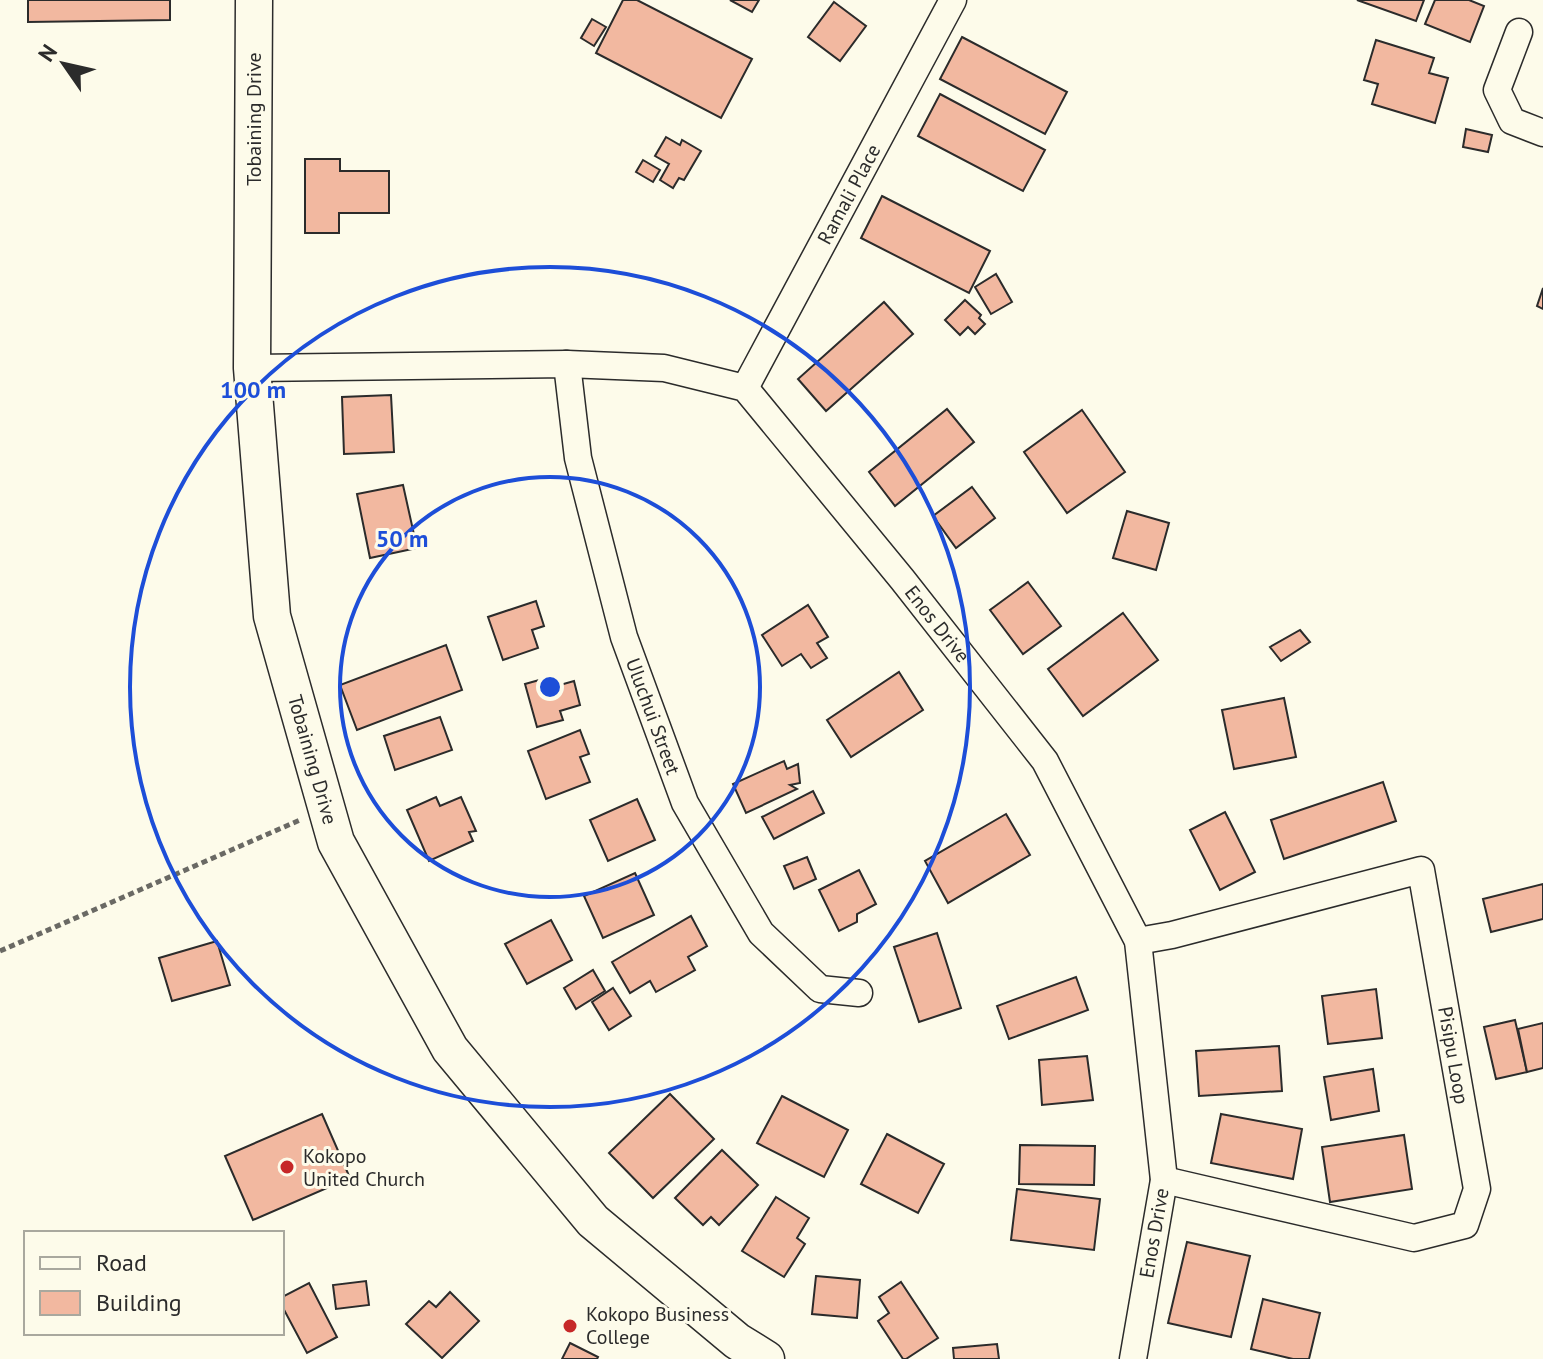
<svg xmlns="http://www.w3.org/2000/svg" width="1543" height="1359" viewBox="0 0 1543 1359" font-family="'PT Sans',sans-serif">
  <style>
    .building { fill: #f2b8a0; stroke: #2b2b2b; stroke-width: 2 }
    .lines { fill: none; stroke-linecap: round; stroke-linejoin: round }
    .street-casing { stroke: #2b2b2b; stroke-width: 29 }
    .secondary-casing { stroke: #2b2b2b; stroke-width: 39 }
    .path { stroke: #6a6964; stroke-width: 5; stroke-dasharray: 6 4; stroke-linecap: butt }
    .street { stroke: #fdfbea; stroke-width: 26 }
    .secondary { stroke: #fdfbea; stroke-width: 36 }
    .ring { fill: none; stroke: #1d4ed8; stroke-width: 4 }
    .poi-dot { fill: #c62828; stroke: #fdfbea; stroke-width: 3 }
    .labels { text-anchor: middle; stroke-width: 6; stroke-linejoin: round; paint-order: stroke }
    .street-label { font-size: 20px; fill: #2b2b2b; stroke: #fdfbea }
    .poi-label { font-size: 20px; fill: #2b2b2b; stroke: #fdfbea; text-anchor: start }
    .centre { fill: #1d4ed8; stroke: #fdfbea; stroke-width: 4 }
    .ring-label { font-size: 24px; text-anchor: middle; font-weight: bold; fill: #1d4ed8; stroke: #fdfbea; stroke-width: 6; stroke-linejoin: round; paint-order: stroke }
  </style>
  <rect width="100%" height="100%" fill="#fdfbea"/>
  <!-- building -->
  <g class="building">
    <polygon points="28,0 170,0 170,20 28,22"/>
    <polygon points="623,0 637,0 752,59 721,118 596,53"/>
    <polygon points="730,0 759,0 752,12"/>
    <polygon points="1357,0 1424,0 1416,21"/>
    <polygon points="1435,0 1469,0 1484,6 1470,42 1425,24"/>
    <polygon points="834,2 866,26 840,61 808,37"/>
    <polygon points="592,19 606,27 594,46 581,38"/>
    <polygon points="962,37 1067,92 1045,134 940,79"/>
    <polygon points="1376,40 1434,58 1429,73 1448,78 1435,123 1372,104 1378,84 1364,80"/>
    <polygon points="940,94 1045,150 1023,191 918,136"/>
    <polygon points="1466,129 1492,135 1488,152 1463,147"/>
    <polygon points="666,137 680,145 682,140 701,151 684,180 679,178 673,188 660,180 669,164 655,156"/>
    <polygon points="305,159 340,159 340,171 389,171 389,213 339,213 339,233 305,233"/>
    <polygon points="643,160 660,170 653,182 636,172"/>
    <polygon points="882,196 990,251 969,293 861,238"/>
    <polygon points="996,274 1012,302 991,314 975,287"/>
    <polygon points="1543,288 1543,309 1537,306"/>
    <polygon points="965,300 981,315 979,318 985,324 975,334 968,327 960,335 945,320"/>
    <polygon points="884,302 913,334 826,411 798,379"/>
    <polygon points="391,395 394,452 344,454 342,397"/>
    <polygon points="947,409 974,442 895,506 869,472"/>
    <polygon points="1082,410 1125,472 1067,513 1024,452"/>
    <polygon points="403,485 417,548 370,558 357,494"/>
    <polygon points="972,487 995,518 956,548 933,516"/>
    <polygon points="1127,511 1169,523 1156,570 1113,558"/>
    <polygon points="1028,582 1061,626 1023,654 990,610"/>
    <polygon points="536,601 544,626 532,630 538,648 503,660 488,617"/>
    <polygon points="808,605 828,637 817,643 827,658 811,668 801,654 782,666 762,635"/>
    <polygon points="1123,613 1158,660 1083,716 1048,669"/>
    <polygon points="1300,630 1310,642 1281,661 1270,647"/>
    <polygon points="446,645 462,690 357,730 340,685"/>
    <polygon points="899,672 923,710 851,757 827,720"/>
    <polygon points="550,677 553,687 574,681 580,705 560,711 563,720 537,727 525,684"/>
    <polygon points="1284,698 1296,757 1234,769 1222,710"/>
    <polygon points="440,717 452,750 395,770 384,736"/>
    <polygon points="580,730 589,754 580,757 590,782 546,799 528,751"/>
    <polygon points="784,761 787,769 798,764 800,783 790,785 797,789 746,813 733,784"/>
    <polygon points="1383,782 1396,821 1284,859 1271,820"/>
    <polygon points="813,791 824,813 774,839 762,817"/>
    <polygon points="436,797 440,806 461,797 476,831 469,832 473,841 429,861 407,810"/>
    <polygon points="637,799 655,840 608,861 590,820"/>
    <polygon points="1225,812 1255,872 1220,890 1190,830"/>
    <polygon points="1006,814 1030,855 948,903 925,861"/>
    <polygon points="807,857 816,879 794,889 784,866"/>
    <polygon points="859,870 876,904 857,914 857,922 839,931 819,890"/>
    <polygon points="635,873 654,915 603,938 584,896"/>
    <polygon points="1543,884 1543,919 1491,932 1483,899"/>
    <polygon points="691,916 707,946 688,957 695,970 656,992 650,981 630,993 612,962"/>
    <polygon points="551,920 572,960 527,984 505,944"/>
    <polygon points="937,933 961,1008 919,1022 894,947"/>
    <polygon points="217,941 230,985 172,1001 159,958"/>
    <polygon points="593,970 605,991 576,1009 564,988"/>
    <polygon points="1076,977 1088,1010 1009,1039 997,1006"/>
    <polygon points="613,988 631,1016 609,1030 592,1002"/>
    <polygon points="1376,989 1382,1038 1328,1044 1322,996"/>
    <polygon points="1515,1020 1527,1072 1496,1079 1484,1027"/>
    <polygon points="1543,1023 1543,1068 1527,1072 1518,1029"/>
    <polygon points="1279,1046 1282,1091 1199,1096 1196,1051"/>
    <polygon points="1087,1056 1093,1100 1042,1105 1039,1060"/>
    <polygon points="1373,1069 1379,1111 1331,1120 1324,1077"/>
    <polygon points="670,1094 714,1139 653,1198 609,1153"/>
    <polygon points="782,1096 848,1130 824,1177 757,1143"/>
    <polygon points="322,1114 350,1178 253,1220 225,1156"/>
    <polygon points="1221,1114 1302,1129 1293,1179 1211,1163"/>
    <polygon points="887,1134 944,1164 918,1213 861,1184"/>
    <polygon points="1404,1135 1412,1189 1330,1202 1322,1147"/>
    <polygon points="1020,1145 1095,1146 1094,1185 1019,1184"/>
    <polygon points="722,1150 758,1185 719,1225 711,1217 703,1225 675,1198"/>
    <polygon points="1017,1189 1100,1199 1094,1250 1011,1240"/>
    <polygon points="776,1197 809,1218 797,1238 805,1244 784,1277 742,1251"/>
    <polygon points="1187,1242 1250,1256 1231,1337 1168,1323"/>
    <polygon points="816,1276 860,1280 857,1318 812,1314"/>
    <polygon points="366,1281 369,1305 336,1309 333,1285"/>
    <polygon points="901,1282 938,1338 906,1359 903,1359 878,1321 889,1313 879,1297"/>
    <polygon points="309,1283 337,1337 307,1353 282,1306 282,1297"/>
    <polygon points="450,1292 479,1321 442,1358 406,1324 429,1301 436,1307"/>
    <polygon points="1263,1299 1320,1313 1309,1359 1293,1359 1251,1349"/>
    <polygon points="570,1343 598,1357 597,1359 562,1359"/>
    <polygon points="997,1344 999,1359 954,1359 953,1348"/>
  </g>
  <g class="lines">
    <!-- street casing -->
    <g class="street-casing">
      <g id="street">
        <polyline points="1519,32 1497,90 1512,121 1543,133"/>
        <path id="s1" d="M567,364L578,458L624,637L685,803L761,933L820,989L859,993"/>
        <path id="s2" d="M252,368L567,364L664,368L745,388L902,579L1045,761L1138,941L1164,1180L1133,1359"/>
        <path id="s3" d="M745,388L953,0"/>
        <path id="s4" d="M1138,941L1172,935L1421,870L1477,1189L1465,1225L1414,1238L1164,1180"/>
      </g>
    </g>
    <!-- secondary casing -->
    <g class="secondary-casing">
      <g id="secondary">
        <path id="s5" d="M254,0L252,368L272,616L336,842L450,1049L593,1221L737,1341L766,1359"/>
      </g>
    </g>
    <!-- path -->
    <polyline class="path" points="0,951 300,820"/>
    <!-- street -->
    <use href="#street" class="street"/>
    <!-- secondary -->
    <use href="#secondary" class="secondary"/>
  </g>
  <!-- distance rings -->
  <g class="ring">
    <circle cx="550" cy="687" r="210"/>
    <circle cx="550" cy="687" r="420"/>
  </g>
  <!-- markers -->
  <g class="poi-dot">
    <circle cx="287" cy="1167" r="8"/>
    <circle cx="570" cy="1326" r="8"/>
  </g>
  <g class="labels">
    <!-- street labels -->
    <g class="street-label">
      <text transform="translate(254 119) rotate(-90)" y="7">Tobaining Drive</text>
      <text dy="7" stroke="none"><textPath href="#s3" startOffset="220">Ramali Place</textPath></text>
      <text dy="7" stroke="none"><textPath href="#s2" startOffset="800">Enos Drive</textPath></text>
      <text dy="7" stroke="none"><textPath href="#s1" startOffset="364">Uluchui Street</textPath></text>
      <text dy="7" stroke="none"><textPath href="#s5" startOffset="766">Tobaining Drive</textPath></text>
      <text dy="7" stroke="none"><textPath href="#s4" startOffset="480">Pisipu Loop</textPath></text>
      <text transform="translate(1154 1233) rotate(-80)" y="7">Enos Drive</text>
    </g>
    <!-- poi labels -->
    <g class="poi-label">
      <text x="303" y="1163">Kokopo<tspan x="303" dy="23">United Church</tspan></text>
      <text x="586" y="1321">Kokopo Business<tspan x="586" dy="23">College</tspan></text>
    </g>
  </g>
  <circle cx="550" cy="687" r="12" class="centre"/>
  <g class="ring-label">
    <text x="253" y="398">100 m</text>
    <text x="402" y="547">50 m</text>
  </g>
  <!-- legend -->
  <rect x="24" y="1231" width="260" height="104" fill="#fdfbea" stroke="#a9a89e" stroke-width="2"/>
  <rect x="40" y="1257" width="40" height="12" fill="#fdfbea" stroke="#a9a89e" stroke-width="2"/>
  <text x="96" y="1271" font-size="24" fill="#2b2b2b">Road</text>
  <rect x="40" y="1291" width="40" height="24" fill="#f2b8a0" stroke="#a9a89e" stroke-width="2"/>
  <text x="96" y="1311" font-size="24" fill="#2b2b2b">Building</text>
  <!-- north arrow -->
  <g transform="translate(64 64) rotate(304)" stroke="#fdfbea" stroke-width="6" paint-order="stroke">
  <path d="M0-6L14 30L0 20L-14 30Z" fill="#2b2b2b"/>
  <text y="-12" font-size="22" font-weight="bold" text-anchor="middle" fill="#2b2b2b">N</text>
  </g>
</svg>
